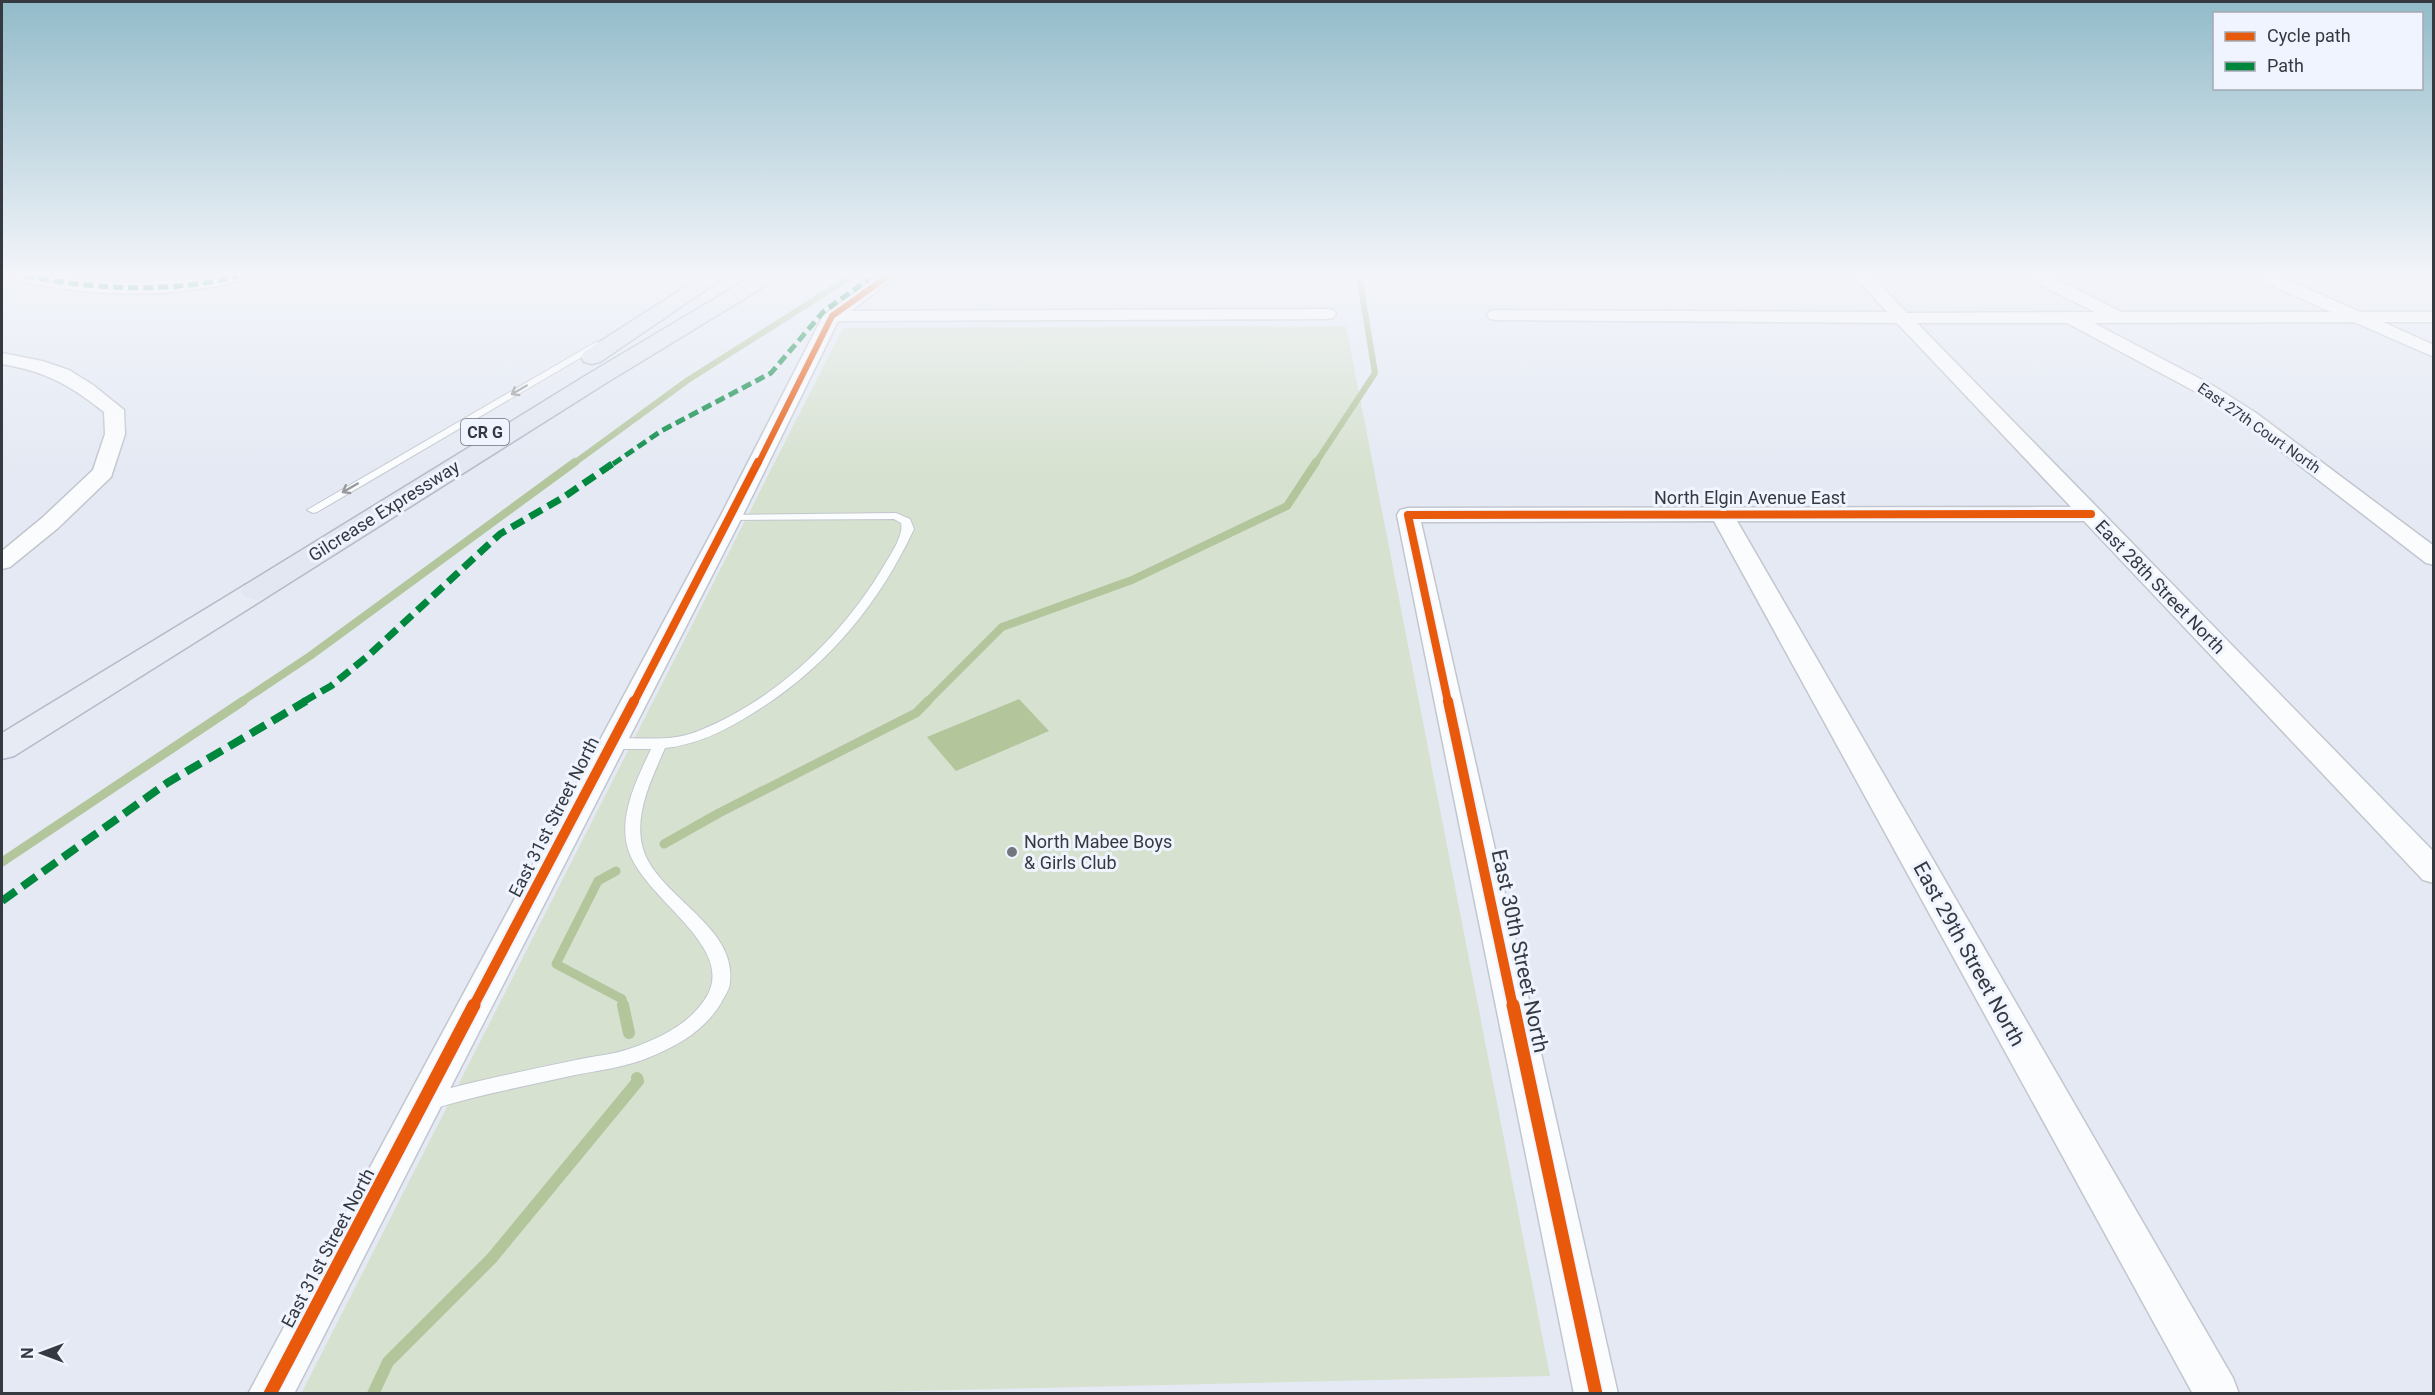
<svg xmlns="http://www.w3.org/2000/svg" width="2435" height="1395" viewBox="0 0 2435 1395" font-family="Roboto,sans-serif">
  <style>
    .green { fill: #d6e1cf }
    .water { fill: #b2c59b }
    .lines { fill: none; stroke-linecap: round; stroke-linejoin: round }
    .stream-far3 { stroke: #b2c59b; stroke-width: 6 }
    .stream-far2 { stroke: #b2c59b; stroke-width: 8 }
    .stream-far1 { stroke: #b2c59b; stroke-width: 9 }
    .stream { stroke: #b2c59b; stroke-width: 12 }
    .service-casing { stroke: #c2c6ce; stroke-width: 2 }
    .minor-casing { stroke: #c2c6ce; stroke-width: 3 }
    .trunk-casing { stroke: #b3bac8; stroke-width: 3 }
    .motorway-casing { stroke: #b3bac8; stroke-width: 3 }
    .service { fill: #fbfcfd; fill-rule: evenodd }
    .minor { fill: #fbfcfd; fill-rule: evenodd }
    .trunk { fill: #e7ebf4; fill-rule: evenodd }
    .motorway { fill: #e2e7f1; fill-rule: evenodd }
    .quiet-far2 { stroke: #00873e; stroke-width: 5; stroke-dasharray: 10 5; stroke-linecap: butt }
    .quiet-far1 { stroke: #00873e; stroke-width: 7; stroke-dasharray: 14 7; stroke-linecap: butt }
    .quiet { stroke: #00873e; stroke-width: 8; stroke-dasharray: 17 8; stroke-linecap: butt }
    .cycleway-far3-casing { stroke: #eff4ff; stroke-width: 8 }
    .cycleway-far2-casing { stroke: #eff4ff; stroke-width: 11 }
    .cycleway-far1-casing { stroke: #eff4ff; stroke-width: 14 }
    .cycleway-casing { stroke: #eff4ff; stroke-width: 16 }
    .cycleway-far3 { stroke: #e8590c; stroke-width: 6 }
    .cycleway-far2 { stroke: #e8590c; stroke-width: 8 }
    .cycleway-far1 { stroke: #e8590c; stroke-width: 10 }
    .cycleway { stroke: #e8590c; stroke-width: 13 }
    .oneway { stroke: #989a9e }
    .poi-dot { fill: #72777f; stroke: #eff4ff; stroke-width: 2 }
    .labels { text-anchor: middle; stroke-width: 6; stroke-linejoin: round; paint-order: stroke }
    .far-street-label { font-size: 15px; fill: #353940; stroke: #eff4ff }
    .shield { fill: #eff4ff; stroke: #6d7179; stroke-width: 1.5 }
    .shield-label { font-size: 16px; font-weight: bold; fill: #353940 }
    .street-label { font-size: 18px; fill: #353940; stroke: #eff4ff }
    .poi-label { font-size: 18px; fill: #353940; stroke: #eff4ff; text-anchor: start }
    .near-street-label { font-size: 21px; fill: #353940; stroke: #eff4ff }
  </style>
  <rect width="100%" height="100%" fill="#e4e9f3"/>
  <!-- green -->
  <polygon class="green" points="1346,326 1550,1376 828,1393 301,1394 843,328"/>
  <!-- water -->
  <polygon class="water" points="1019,699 1049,731 956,771 927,737"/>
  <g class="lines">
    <!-- stream-far3 -->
    <g class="stream-far3">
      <polyline points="573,464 688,380 852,276"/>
      <polyline points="1315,464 1375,373 1359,276"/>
    </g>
    <!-- stream-far2 -->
    <g class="stream-far2">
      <polyline points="241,702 310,656 575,462"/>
      <polyline points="927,702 1002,627 1132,580 1287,506 1316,462"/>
    </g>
    <!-- stream-far1 -->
    <g class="stream-far1">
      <polyline points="664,844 719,813 916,713 928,701"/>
      <polyline points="2,862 243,701"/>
      <polyline points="616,871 598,881 556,964 622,999 624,1007"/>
    </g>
    <!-- stream -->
    <g class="stream">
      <polyline points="623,1005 629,1033"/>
      <polyline points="373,1394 388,1362 492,1258 638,1081 637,1078"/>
    </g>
    <!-- service casing -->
    <g class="service-casing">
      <g id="service">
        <polygon points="596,342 604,344 317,512 313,513 307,510"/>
        <path d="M896,513L910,519L914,529C877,608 824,670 750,715C724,731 696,745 665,748C652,778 633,815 643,849C658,897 737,926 730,982C730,989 724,997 721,1003C705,1030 679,1045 650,1057C626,1067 601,1070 575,1075C526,1086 477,1095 429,1110L422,1108L420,1102L422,1096L447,1089C489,1078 533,1069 576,1060C593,1056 612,1055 629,1049C658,1039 691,1024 707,996C736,945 643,899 628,849C618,816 637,779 651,749H610L603,744C606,740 605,740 610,739C640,736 667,743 696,732C775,701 842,637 885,564C891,554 904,535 901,523L894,519L731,520L727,519V515Z"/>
      </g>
    </g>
    <!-- minor casing -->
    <g class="minor-casing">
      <g id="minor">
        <path d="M16,276H55L132,283L246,276L244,280C172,298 91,298 18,280Z"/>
        <polygon points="877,276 896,276 851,311 1327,309 1333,310 1336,314 1333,318 1327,319 838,321 742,517 294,1394 248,1394 720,517 823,316"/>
        <polygon points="1854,276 1872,276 1907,313 2095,312 2031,280 2029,276 2050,276 2121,312 2331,312 2260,280 2258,276 2280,276 2360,312 2434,312 2434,322 2383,322 2434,345 2434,357 2354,322 2094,323 2212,385 2256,413 2434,546 2434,565 2426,563 2242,421 2198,393 2067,323 1917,323 2434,852 2434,883 2423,880 2084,521 1737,521 2233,1378 2239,1394 2193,1394 1714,521 1421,522 1618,1394 1574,1394 1397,515 1400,510 1408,508 2071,507 1897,323 1496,320 1490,319 1487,315 1490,311 1496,310 1887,312"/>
        <path d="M2,353L42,361L69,370L93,385L124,410L125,434L111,477L58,528L10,567L2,569V551L42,518L93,470L105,434L104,412C70,385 45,371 2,364Z"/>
      </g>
    </g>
    <!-- trunk casing -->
    <g class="trunk-casing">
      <polygon id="trunk" points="256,582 267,585 271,591 267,597 14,756 2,759 2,733 245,585"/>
    </g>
    <!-- motorway casing -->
    <g class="motorway-casing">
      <g id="motorway">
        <polygon points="702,276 726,276 600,362 592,364 584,362 581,357 584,352"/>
        <polygon points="753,276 778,276 775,280 606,383 267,597 256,600 245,597 241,591 245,585 590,373"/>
      </g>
    </g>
    <!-- service -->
    <use href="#service" class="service"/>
    <!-- minor -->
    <use href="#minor" class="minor"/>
    <!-- trunk -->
    <use href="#trunk" class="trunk"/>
    <!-- motorway -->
    <use href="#motorway" class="motorway"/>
    <!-- quiet-far2 -->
    <g class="quiet-far2">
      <path d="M24,276C95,289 168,294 238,276"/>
      <polyline points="613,464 661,431 771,373 824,311 868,280"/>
    </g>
    <!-- quiet-far1 -->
    <polyline class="quiet-far1" points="303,702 331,686 369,655 500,534 564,497 615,462"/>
    <!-- quiet -->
    <polyline class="quiet" points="2,901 167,783 306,701"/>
    <!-- cycleway-far3 casing -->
    <g class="cycleway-far3-casing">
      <polyline id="cycleway-far3" points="758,464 832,316 888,276"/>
    </g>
    <!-- cycleway-far2 casing -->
    <g class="cycleway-far2-casing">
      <g id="cycleway-far2">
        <polyline points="634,702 758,462"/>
        <polyline points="1448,702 1408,515 2091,514"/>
      </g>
    </g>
    <!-- cycleway-far1 casing -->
    <g class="cycleway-far1-casing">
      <g id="cycleway-far1">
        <polyline points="1448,701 1513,1007"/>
        <polyline points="473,1007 634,701"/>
      </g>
    </g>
    <!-- cycleway casing -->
    <g class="cycleway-casing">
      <g id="cycleway">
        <polyline points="1513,1005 1596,1394"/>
        <polyline points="270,1394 474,1005"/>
      </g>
    </g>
    <!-- cycleway-far3 -->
    <use href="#cycleway-far3" class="cycleway-far3"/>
    <!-- cycleway-far2 -->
    <use href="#cycleway-far2" class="cycleway-far2"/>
    <!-- cycleway-far1 -->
    <use href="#cycleway-far1" class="cycleway-far1"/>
    <!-- cycleway -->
    <use href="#cycleway" class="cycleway"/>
  </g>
  <!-- one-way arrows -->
  <defs><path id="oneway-shaft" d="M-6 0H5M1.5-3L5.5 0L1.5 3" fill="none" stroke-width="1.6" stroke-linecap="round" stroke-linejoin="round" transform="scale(1.5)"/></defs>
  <g class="oneway">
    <use href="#oneway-shaft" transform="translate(519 390) rotate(150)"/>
    <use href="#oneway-shaft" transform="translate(350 488) rotate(150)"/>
  </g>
  <!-- sky -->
  <linearGradient id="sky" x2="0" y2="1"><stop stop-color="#92bbc9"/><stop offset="0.58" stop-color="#f3f5fa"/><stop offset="1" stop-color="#f3f5fa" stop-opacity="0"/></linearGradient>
  <rect width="2435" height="472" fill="url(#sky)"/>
  <!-- markers -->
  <circle class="poi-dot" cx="1012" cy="852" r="6"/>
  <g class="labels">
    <!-- far-street labels -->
    <g class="far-street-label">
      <text transform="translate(2259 428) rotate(35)" y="5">East 27th Court North</text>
    </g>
    <!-- shield labels -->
    <rect class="shield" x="461" y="419" width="48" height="26" rx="4.5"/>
    <g class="shield-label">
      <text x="485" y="438">CR G</text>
    </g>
    <!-- street labels -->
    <g class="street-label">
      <text x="1750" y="504">North Elgin Avenue East</text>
      <text transform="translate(384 511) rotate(-32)" y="6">Gilcrease Expressway</text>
      <text transform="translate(2160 587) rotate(46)" y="6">East 28th Street North</text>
      <text transform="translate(554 817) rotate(-63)" y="6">East 31st Street North</text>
      <text transform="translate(328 1248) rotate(-62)" y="6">East 31st Street North</text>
    </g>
    <!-- poi labels -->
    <g class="poi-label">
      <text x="1024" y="848">North Mabee Boys<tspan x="1024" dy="21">&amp; Girls Club</tspan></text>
    </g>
    <!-- near-street labels -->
    <g class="near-street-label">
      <text transform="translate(1520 951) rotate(78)" y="7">East 30th Street North</text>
      <text transform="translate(1969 954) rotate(61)" y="7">East 29th Street North</text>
    </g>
  </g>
  <!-- border -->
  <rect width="2435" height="1395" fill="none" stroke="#353940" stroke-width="6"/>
  <!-- legend -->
  <rect x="2213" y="12" width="210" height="78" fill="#eff4ff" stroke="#a5a9b3" stroke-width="1.5"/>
  <rect x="2225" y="32" width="30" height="9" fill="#e8590c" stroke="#a5a9b3" stroke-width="1.5"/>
  <text x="2267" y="42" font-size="18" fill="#353940">Cycle path</text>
  <rect x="2225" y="62" width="30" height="9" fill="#00873e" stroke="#a5a9b3" stroke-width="1.5"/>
  <text x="2267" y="72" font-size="18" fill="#353940">Path</text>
  <!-- north arrow -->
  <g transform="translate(42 1353) rotate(270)" stroke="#eff4ff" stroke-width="4.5" paint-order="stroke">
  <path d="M0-4.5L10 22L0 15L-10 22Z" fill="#353940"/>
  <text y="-9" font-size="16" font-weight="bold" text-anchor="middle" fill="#353940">N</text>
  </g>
</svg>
